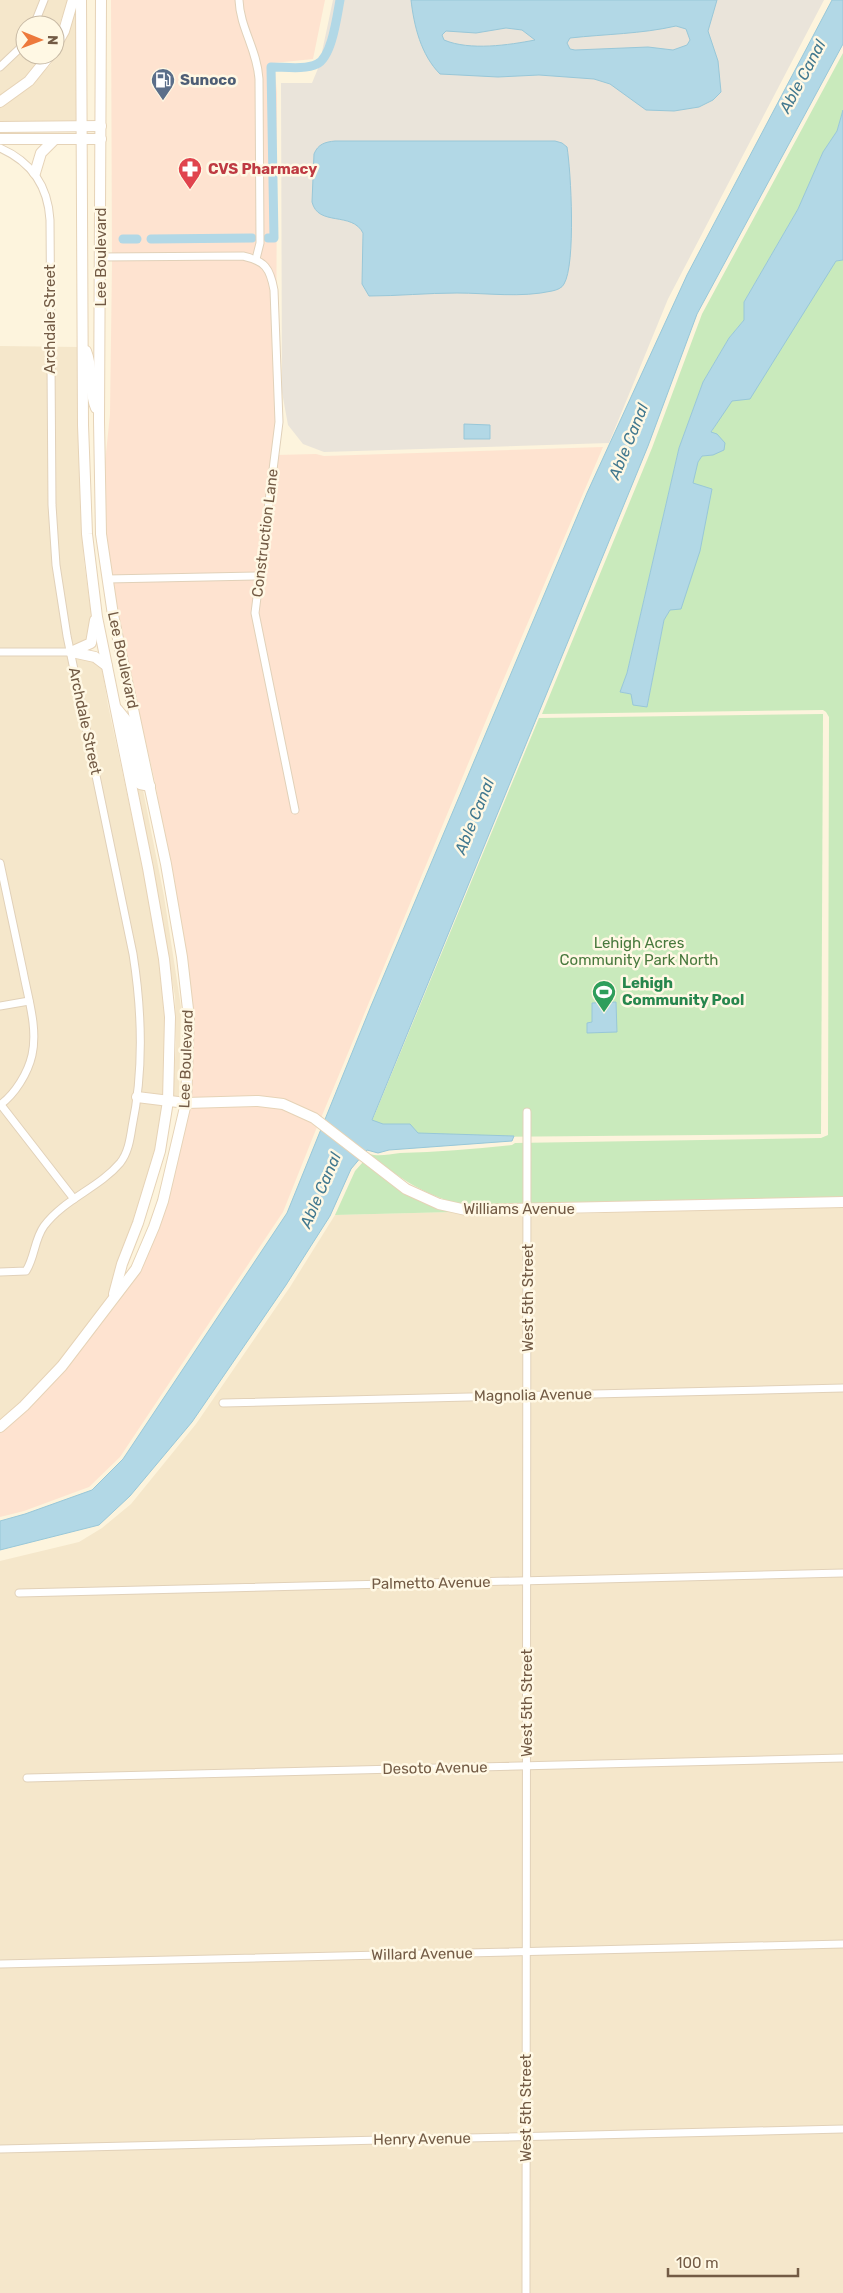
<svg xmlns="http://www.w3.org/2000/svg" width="843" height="2293" viewBox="0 0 843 2293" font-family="Rubik,sans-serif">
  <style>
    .residential { fill: #f5e7cb }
    .commercial { fill: #fee3d0 }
    .industrial { fill: #eae4da }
    .green { fill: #c9eabc }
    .water { fill: #b2d8e6; stroke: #98c7d8; fill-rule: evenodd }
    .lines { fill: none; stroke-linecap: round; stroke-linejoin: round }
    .canal { stroke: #b2d8e6; stroke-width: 9 }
    .street-casing { stroke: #e1d1b9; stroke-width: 9 }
    .secondary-casing { stroke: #e6d3b7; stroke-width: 12 }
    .street { stroke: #fff; stroke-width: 7 }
    .secondary { stroke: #fff; stroke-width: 10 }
    .labels { text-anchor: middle; stroke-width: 5; stroke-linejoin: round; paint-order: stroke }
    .service-label { font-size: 15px; font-weight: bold; fill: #4e5e75; stroke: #fff8e4; text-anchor: start }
    .health-label { font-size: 15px; font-weight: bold; fill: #be3a42; stroke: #fff8e4; text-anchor: start }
    .street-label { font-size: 15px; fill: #735b45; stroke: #fff8e4 }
    .park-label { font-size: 15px; fill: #48793d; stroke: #fff8e4 }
    .leisure-label { font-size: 15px; font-weight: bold; fill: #27864d; stroke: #fff8e4; text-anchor: start }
    .water-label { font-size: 16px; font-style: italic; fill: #41788f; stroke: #fff8e4 }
  </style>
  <rect width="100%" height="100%" fill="#fdf4dd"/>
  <!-- residential -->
  <g class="residential">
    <polygon points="0,0 68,0 55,37 55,25 25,25 25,55 44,55 25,78 0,97"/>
    <polygon points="75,13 77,30 77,121 0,122 0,107 32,84 51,64 68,33"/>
    <polygon points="0,346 79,347 80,499 84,562 91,612 88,639 66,652 65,655 68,658 89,659 102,668 108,705 143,869 159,960 165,1017 166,1043 163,1096 133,1092 132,1101 162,1105 155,1151 133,1221 117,1263 108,1298 58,1363 21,1402 0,1421"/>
    <polygon points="137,786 143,790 164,896 181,1007 179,1098 173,1097 176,1043 175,997 153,867"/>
    <polygon points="843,1207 843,2293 0,2293 0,1561 79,1542 102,1528 131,1504 196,1424 290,1287 335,1215 453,1212 489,1216"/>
  </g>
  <!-- commercial -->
  <g class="commercial">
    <polygon points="111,0 325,0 313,59 274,63 277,93 276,455 316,454 324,456 603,447 490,711 321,1118 305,1108 270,1097 191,1099 194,1018 187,957 155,782 123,643 108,561 106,534 105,463 110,414 112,263"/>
    <polygon points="257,1105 281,1109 301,1116 317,1127 283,1212 120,1457 89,1487 24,1511 0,1517 0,1433 29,1408 66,1368 116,1305 140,1271 159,1229 167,1202 190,1108"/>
  </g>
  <!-- industrial -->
  <polygon class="industrial" points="333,0 824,0 668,299 609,443 324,452 303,444 288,425 282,392 281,83 312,83 319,66"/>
  <!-- green -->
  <g class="green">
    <path d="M843,53V110L837,131L823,152L798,209L744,302V320L729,338L703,382L679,448L627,673L620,692L631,694L647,707L664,620L670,610L711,489L692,484L698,462L702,456L713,455L711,433L725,409L836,261L843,260V1198L467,1206C425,1196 402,1180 369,1154C380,1157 389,1154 400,1153C437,1152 474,1149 512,1145L515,1143L821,1138L828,1135L829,717L826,712L823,710L542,714L652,448L702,314Z"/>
    <polygon points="823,714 821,1134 365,1138 539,718"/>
    <path d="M363,1162C391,1184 417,1203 453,1212L335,1215L355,1171Z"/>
  </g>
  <!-- water -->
  <g class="water">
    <path d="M411,0H717L708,31L718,61L721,92L713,100L699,107L674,111L646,110L610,84L594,79L539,75L498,77L440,74C421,55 414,26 411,0ZM676,26L686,29L690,40L687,45L673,50L648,47L575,50L570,49L567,43L570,38C606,34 641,34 676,26ZM506,28L522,30L535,40C509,45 470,51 444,40L442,35L446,31L476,33Z"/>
    <polygon points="832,0 843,0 843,44 697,314 648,446 372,1120 383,1124 410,1124 418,1133 514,1136 512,1141 389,1150 378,1153 367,1150 351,1169 330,1216 286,1285 192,1422 130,1496 99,1525 0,1550 0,1521 25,1514 92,1490 123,1459 287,1213 371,1006 587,493 687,275"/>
    <polygon points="843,110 843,260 836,261 750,399 732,401 711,432 717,434 725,443 724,450 713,455 702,456 698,462 693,483 712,489 700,551 681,609 670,610 664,620 647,707 633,705 631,694 620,692 627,673 679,448 703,382 729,338 744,320 744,302 798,209 823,152 837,131"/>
    <path d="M335,141H555L562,143L567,147C571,171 576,264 564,284C562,288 557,290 552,291C521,298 487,293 457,293C427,293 398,296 369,296L362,284L363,233C352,211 318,227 312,202L314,154C318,144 325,142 335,141Z"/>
    <polygon points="464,424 490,425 490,439 464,439"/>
    <polygon points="616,1002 617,1032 587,1033 587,1023 592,1022 592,1003"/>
  </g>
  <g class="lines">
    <!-- canal -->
    <g class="canal">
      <path d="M268,238H274L271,67C285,67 305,70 317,64C332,57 337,16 340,0"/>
      <polyline points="123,239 137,239"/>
      <polyline points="151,239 252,238"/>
    </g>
    <!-- street casing -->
    <g class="street-casing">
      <g id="street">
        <path d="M239,0C240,28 257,49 259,79L260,243L256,259"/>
        <polyline points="34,25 44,0"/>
        <polyline points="0,67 19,49 25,40"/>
        <path d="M0,148C32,162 48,186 50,220L52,505L56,565L67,636L133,954C142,1011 144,1070 132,1127C130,1140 128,1153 120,1163C99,1188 64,1199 44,1226C34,1240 35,1257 26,1271L0,1272"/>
        <path d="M101,257L243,256C265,261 270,268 274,290L279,422L255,613L295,810"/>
        <polyline points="107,579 260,576"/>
        <polyline points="0,652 71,652"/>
        <path d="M0,863C8,899 15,935 23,971C28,998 38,1028 32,1055C28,1073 15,1094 0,1105"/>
        <polyline points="0,1006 29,1001"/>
        <polyline points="1,1105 74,1199"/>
        <polyline points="223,1403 843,1388"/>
        <polyline points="19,1593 843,1573"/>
        <polyline points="27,1778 843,1758"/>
        <polyline points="0,1964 843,1944"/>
        <polyline points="0,2149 843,2129"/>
        <polyline points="526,2293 527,1112"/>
      </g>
    </g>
    <!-- secondary casing -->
    <g class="secondary-casing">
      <g id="secondary">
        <polyline points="81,0 83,425 87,534 97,617 148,868 164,959 170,1017 168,1101 160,1151 138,1223 122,1264 114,1294"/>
        <polyline points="55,47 64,31 73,0"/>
        <polyline points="0,102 29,81 50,55"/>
        <polyline points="0,127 101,126"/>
        <polyline points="0,139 101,139"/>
        <polyline points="35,173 41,153 55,139"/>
        <path d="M86,351C94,370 88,391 96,408"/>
        <polyline points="71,652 91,643 95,620"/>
        <polyline points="72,652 95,657 107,666"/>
        <polyline points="117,709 126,720 140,784 150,786"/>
        <polyline points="137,1097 186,1103 258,1101 283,1104 314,1118 406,1189 439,1204 466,1210 843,1202"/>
        <polyline points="0,1427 24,1406 62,1366 136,1269 154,1227 163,1201 186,1103 189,1018 182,957 166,864 113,615 101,534 99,421 101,0"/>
      </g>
    </g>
    <!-- street -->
    <use href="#street" class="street"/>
    <!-- secondary -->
    <use href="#secondary" class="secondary"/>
  </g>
  <!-- icons -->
  <defs>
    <g id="fuel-pin" transform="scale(1.25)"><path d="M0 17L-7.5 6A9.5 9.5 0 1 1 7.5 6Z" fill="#5c6f8a" stroke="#fff8e4"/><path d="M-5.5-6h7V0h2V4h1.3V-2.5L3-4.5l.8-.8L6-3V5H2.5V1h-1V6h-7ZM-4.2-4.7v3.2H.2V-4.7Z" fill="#fff"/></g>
    <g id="pharmacy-pin" transform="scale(1.25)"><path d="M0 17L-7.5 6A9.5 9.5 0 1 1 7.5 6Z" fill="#e0444e" stroke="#fff8e4"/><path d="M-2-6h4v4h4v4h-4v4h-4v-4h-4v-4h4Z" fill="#fff"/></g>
    <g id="stadium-pin" transform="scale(1.25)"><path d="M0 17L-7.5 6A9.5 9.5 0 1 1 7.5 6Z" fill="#2e9e5b" stroke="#fff8e4"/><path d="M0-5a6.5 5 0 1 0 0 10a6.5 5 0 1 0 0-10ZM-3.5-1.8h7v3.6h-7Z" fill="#fff"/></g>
  </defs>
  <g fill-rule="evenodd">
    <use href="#fuel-pin" x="163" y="80"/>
    <use href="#pharmacy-pin" x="190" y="169"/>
    <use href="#stadium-pin" x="604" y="992"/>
  </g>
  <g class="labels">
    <!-- service labels -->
    <g class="service-label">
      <text x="180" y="85">Sunoco</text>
    </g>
    <!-- health labels -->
    <g class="health-label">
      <text x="208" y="174">CVS Pharmacy</text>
    </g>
    <!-- street labels -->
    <g class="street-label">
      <text transform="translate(101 257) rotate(-90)" y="5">Lee Boulevard</text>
      <text transform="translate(50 319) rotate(-90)" y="5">Archdale Street</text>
      <text transform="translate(265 533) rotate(-83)" y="5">Construction Lane</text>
      <text transform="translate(123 660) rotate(78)" y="5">Lee Boulevard</text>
      <text transform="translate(85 721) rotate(78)" y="5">Archdale Street</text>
      <text transform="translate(186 1059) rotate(-88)" y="5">Lee Boulevard</text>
      <text x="519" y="1214">Williams Avenue</text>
      <text transform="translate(528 1298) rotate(-90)" y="5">West 5th Street</text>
      <text transform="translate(533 1395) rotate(-1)" y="5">Magnolia Avenue</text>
      <text transform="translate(431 1583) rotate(-1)" y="5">Palmetto Avenue</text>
      <text transform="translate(527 1703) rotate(-90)" y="5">West 5th Street</text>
      <text transform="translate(435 1768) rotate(-1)" y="5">Desoto Avenue</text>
      <text transform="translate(422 1954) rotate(-1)" y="5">Willard Avenue</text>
      <text transform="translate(526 2108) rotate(-90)" y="5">West 5th Street</text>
      <text transform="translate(422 2139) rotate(-1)" y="5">Henry Avenue</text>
    </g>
    <!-- park labels -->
    <g class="park-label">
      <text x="639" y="948">Lehigh Acres<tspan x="639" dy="17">Community Park North</tspan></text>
    </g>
    <!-- leisure labels -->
    <g class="leisure-label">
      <text x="622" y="988">Lehigh<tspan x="622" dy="17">Community Pool</tspan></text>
    </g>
    <!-- water labels -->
    <g class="water-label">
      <text transform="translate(802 76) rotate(-62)" y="6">Able Canal</text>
      <text transform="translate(628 441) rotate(-68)" y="6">Able Canal</text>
      <text transform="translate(474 816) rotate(-68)" y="6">Able Canal</text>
      <text transform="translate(320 1190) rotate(-67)" y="6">Able Canal</text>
    </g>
  </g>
  <!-- north arrow -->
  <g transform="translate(40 40) rotate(91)"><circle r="24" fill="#fff8e4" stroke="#c7b9a4"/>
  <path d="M0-4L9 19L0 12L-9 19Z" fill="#ed793c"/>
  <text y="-8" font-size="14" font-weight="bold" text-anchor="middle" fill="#735b45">N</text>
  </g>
  <!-- scale -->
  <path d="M668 2268v8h130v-8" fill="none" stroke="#735b45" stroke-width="2.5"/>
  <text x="676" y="2268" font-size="15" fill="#735b45" stroke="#fff8e4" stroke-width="4" paint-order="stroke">100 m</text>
</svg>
